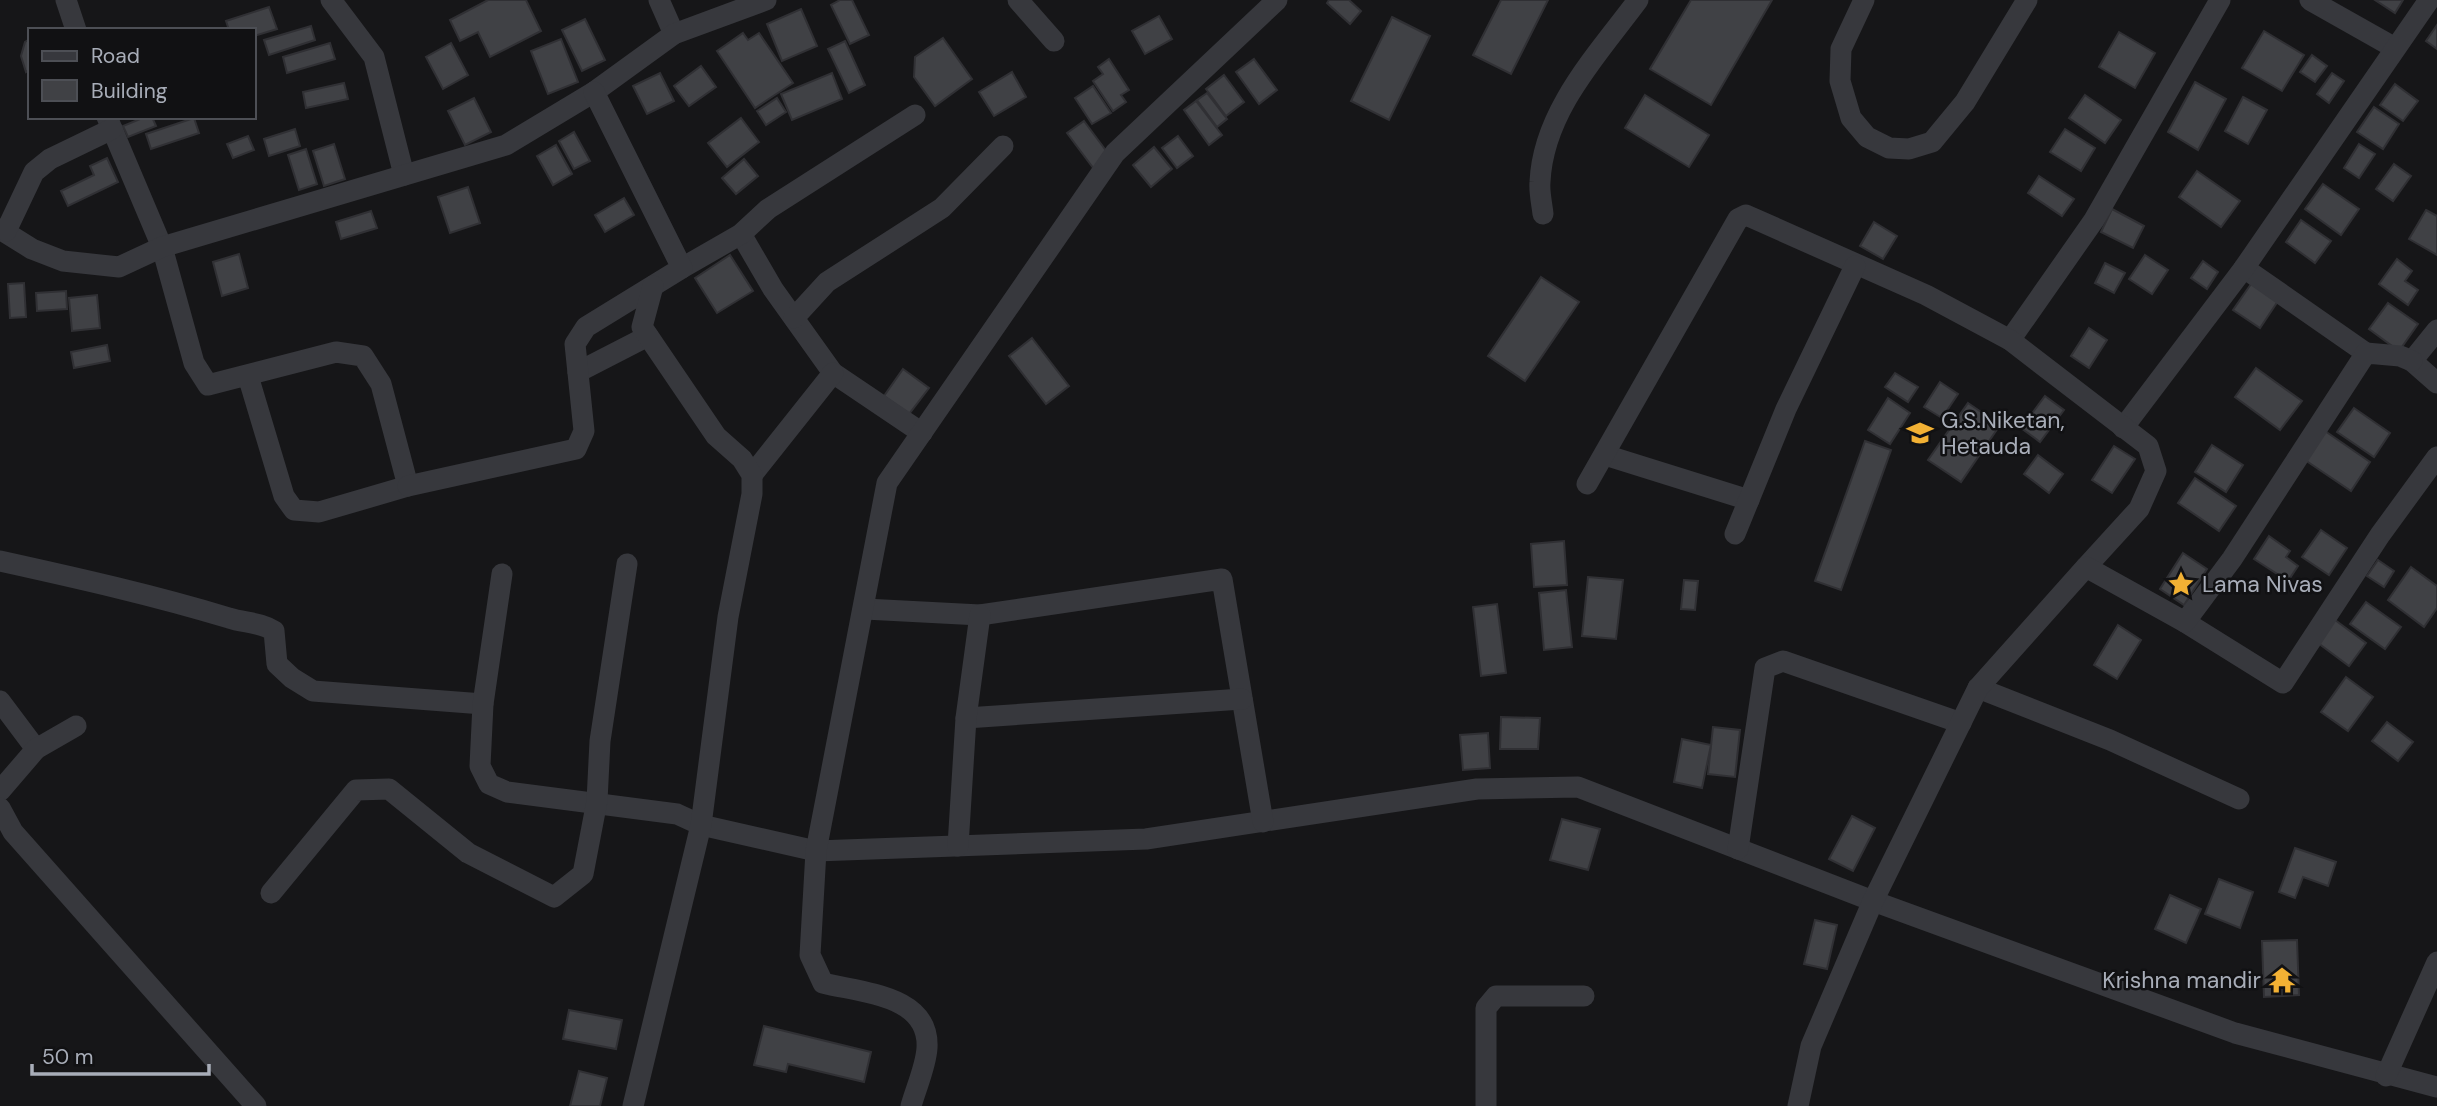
<svg xmlns="http://www.w3.org/2000/svg" width="2437" height="1106" viewBox="0 0 2437 1106" font-family="'DM Sans',sans-serif">
  <style>
    .building { fill: #404145; stroke: #303034; stroke-width: 2 }
    .lines { fill: none; stroke-linecap: round; stroke-linejoin: round }
    .street { stroke: #37383d; stroke-width: 21 }
    .labels { text-anchor: middle; stroke-width: 5; stroke-linejoin: round; paint-order: stroke }
    .poi-label { font-size: 23px; fill: #a8adb8; stroke: #111113; text-anchor: start }
  </style>
  <rect width="100%" height="100%" fill="#161618"/>
  <!-- building -->
  <g class="building">
    <polygon points="488,0 526,0 541,31 490,57 478,32 460,41 450,20"/>
    <polygon points="840,0 852,0 869,35 850,44 831,5"/>
    <polygon points="1329,0 1349,0 1361,11 1350,24 1327,3"/>
    <polygon points="1501,0 1548,0 1511,74 1473,55"/>
    <polygon points="1691,0 1772,0 1711,105 1650,69"/>
    <polygon points="2375,0 2403,0 2395,13"/>
    <polygon points="269,7 277,29 254,36 254,30 229,30 226,21"/>
    <polygon points="801,9 817,46 782,61 767,24"/>
    <polygon points="1159,16 1172,39 1145,54 1132,31"/>
    <polygon points="1392,17 1430,36 1389,120 1351,101"/>
    <polygon points="585,19 605,60 582,71 562,30"/>
    <polygon points="2437,25 2437,49 2426,41"/>
    <polygon points="311,26 315,40 269,55 264,40"/>
    <polygon points="2264,31 2304,55 2282,91 2242,68"/>
    <polygon points="2119,32 2155,53 2135,88 2099,67"/>
    <polygon points="743,33 748,40 759,33 793,83 755,108 717,51"/>
    <polygon points="943,38 972,79 935,106 914,77 915,57"/>
    <polygon points="30,39 30,69 26,72 21,56 25,42"/>
    <polygon points="561,39 578,82 548,94 531,51"/>
    <polygon points="845,41 865,85 849,93 828,49"/>
    <polygon points="330,43 335,59 287,73 283,57"/>
    <polygon points="451,43 468,75 443,89 426,57"/>
    <polygon points="2312,55 2327,66 2315,82 2300,72"/>
    <polygon points="1109,59 1129,90 1121,95 1126,102 1113,111 1093,81 1103,74 1098,67"/>
    <polygon points="1254,59 1277,90 1259,104 1236,72"/>
    <polygon points="701,66 716,87 689,106 674,86"/>
    <polygon points="1012,72 1026,97 994,116 979,92"/>
    <polygon points="660,73 674,101 647,114 633,86"/>
    <polygon points="832,73 842,99 792,120 781,94"/>
    <polygon points="2332,73 2344,81 2329,103 2317,94"/>
    <polygon points="1224,75 1244,102 1226,116 1206,89"/>
    <polygon points="2195,82 2226,99 2198,150 2168,132"/>
    <polygon points="344,83 348,99 306,108 303,92"/>
    <polygon points="2395,84 2418,101 2403,121 2380,105"/>
    <polygon points="1093,86 1111,113 1092,124 1075,98"/>
    <polygon points="1207,93 1227,119 1217,127 1197,100"/>
    <polygon points="1645,95 1709,135 1689,167 1625,128"/>
    <polygon points="2085,95 2121,120 2105,143 2069,118"/>
    <polygon points="2243,97 2267,110 2248,144 2225,131"/>
    <polygon points="474,98 491,132 465,145 448,111"/>
    <polygon points="777,98 786,112 766,125 757,111"/>
    <polygon points="1196,101 1222,135 1209,145 1184,110"/>
    <polygon points="2374,107 2399,124 2383,149 2357,132"/>
    <polygon points="145,117 152,117 156,126 128,137 123,126"/>
    <polygon points="194,118 199,133 151,149 146,134"/>
    <polygon points="741,118 759,142 727,167 708,143"/>
    <polygon points="1084,121 1110,156 1094,169 1067,133"/>
    <polygon points="295,129 300,146 269,156 264,139"/>
    <polygon points="2065,129 2095,148 2081,171 2050,152"/>
    <polygon points="574,132 590,161 574,169 559,141"/>
    <polygon points="248,136 254,150 233,158 227,144"/>
    <polygon points="1178,136 1193,156 1177,168 1162,148"/>
    <polygon points="334,144 345,179 324,186 313,151"/>
    <polygon points="2359,144 2375,154 2359,178 2344,168"/>
    <polygon points="556,145 572,174 553,185 537,156"/>
    <polygon points="1154,147 1172,169 1151,187 1133,165"/>
    <polygon points="306,149 317,184 299,190 288,155"/>
    <polygon points="107,158 118,182 68,206 61,191 94,175 90,166"/>
    <polygon points="744,159 758,176 736,194 722,178"/>
    <polygon points="2394,164 2411,176 2393,201 2376,189"/>
    <polygon points="2197,171 2240,201 2221,227 2179,197"/>
    <polygon points="2039,176 2074,199 2062,216 2028,193"/>
    <polygon points="2323,184 2359,209 2341,235 2305,209"/>
    <polygon points="468,187 480,223 450,233 438,197"/>
    <polygon points="624,198 634,215 605,232 595,215"/>
    <polygon points="2112,209 2144,226 2133,248 2101,232"/>
    <polygon points="2426,210 2437,216 2437,255 2409,239"/>
    <polygon points="371,211 377,228 341,239 336,222"/>
    <polygon points="2301,220 2331,241 2315,263 2286,242"/>
    <polygon points="1874,222 1897,236 1883,259 1860,246"/>
    <polygon points="239,254 248,288 222,296 213,262"/>
    <polygon points="730,255 753,291 717,313 695,278"/>
    <polygon points="2145,255 2168,270 2152,294 2129,279"/>
    <polygon points="2397,259 2412,271 2405,281 2418,290 2408,305 2379,284"/>
    <polygon points="2203,261 2218,272 2207,289 2191,278"/>
    <polygon points="2105,263 2125,273 2114,293 2095,283"/>
    <polygon points="1541,277 1579,302 1525,381 1488,356"/>
    <polygon points="24,283 26,317 10,318 8,284"/>
    <polygon points="2251,284 2278,301 2260,328 2233,310"/>
    <polygon points="66,291 67,309 37,311 36,293"/>
    <polygon points="97,295 100,328 72,331 69,298"/>
    <polygon points="2388,303 2418,324 2399,351 2369,329"/>
    <polygon points="2089,328 2107,340 2089,368 2071,356"/>
    <polygon points="1032,338 1069,386 1046,404 1009,356"/>
    <polygon points="107,345 110,361 74,368 71,352"/>
    <polygon points="2256,368 2302,401 2280,430 2235,397"/>
    <polygon points="903,369 929,388 909,414 884,396"/>
    <polygon points="1895,373 1918,387 1908,402 1885,387"/>
    <polygon points="1940,382 1958,394 1942,418 1924,407"/>
    <polygon points="2045,396 2064,410 2040,442 2021,428"/>
    <polygon points="1888,398 1910,413 1890,444 1868,430"/>
    <polygon points="1968,403 2000,425 1961,482 1928,460"/>
    <polygon points="2354,408 2390,433 2374,457 2337,432"/>
    <polygon points="2325,431 2370,462 2351,491 2305,460"/>
    <polygon points="1865,441 1891,450 1841,590 1815,581"/>
    <polygon points="2212,445 2243,465 2226,492 2195,472"/>
    <polygon points="2114,446 2135,459 2112,493 2092,480"/>
    <polygon points="2038,455 2063,474 2049,493 2024,474"/>
    <polygon points="2195,478 2236,506 2219,531 2178,503"/>
    <polygon points="2321,530 2347,548 2329,575 2302,557"/>
    <polygon points="2269,536 2290,551 2286,557 2298,566 2288,581 2254,559"/>
    <polygon points="1564,541 1567,585 1534,587 1531,544"/>
    <polygon points="2183,553 2207,569 2184,605 2160,589"/>
    <polygon points="2378,560 2394,571 2384,587 2367,576"/>
    <polygon points="2411,567 2437,586 2437,608 2424,627 2388,600"/>
    <polygon points="1588,577 1623,580 1616,639 1582,636"/>
    <polygon points="1684,580 1698,581 1695,610 1681,609"/>
    <polygon points="1566,590 1572,647 1544,650 1539,593"/>
    <polygon points="2366,602 2401,627 2385,649 2350,624"/>
    <polygon points="1497,604 1506,673 1481,676 1473,607"/>
    <polygon points="2331,617 2366,643 2349,666 2314,640"/>
    <polygon points="2118,625 2141,640 2117,679 2094,665"/>
    <polygon points="2346,677 2373,697 2348,731 2321,712"/>
    <polygon points="1501,717 1540,718 1538,749 1500,749"/>
    <polygon points="2387,722 2413,742 2398,761 2372,741"/>
    <polygon points="1713,727 1740,730 1735,777 1708,774"/>
    <polygon points="1488,733 1490,768 1463,770 1460,735"/>
    <polygon points="1682,739 1711,745 1702,788 1674,782"/>
    <polygon points="1852,816 1875,828 1853,871 1829,859"/>
    <polygon points="1562,819 1600,829 1588,870 1550,860"/>
    <polygon points="2295,848 2336,862 2328,886 2303,877 2295,898 2279,892"/>
    <polygon points="2219,879 2253,892 2240,928 2205,914"/>
    <polygon points="2170,895 2201,909 2186,943 2155,929"/>
    <polygon points="1815,920 1837,925 1827,969 1804,964"/>
    <polygon points="2297,940 2299,995 2264,997 2262,941"/>
    <polygon points="569,1010 622,1020 616,1049 563,1039"/>
    <polygon points="764,1026 871,1052 864,1082 788,1064 786,1072 754,1065"/>
    <polygon points="579,1071 607,1078 600,1106 570,1106"/>
  </g>
  <g class="lines">
    <!-- street -->
    <g class="street">
      <polyline points="66,0 76,30"/>
      <polyline points="331,0 374,57 404,175"/>
      <polyline points="659,0 674,34"/>
      <polyline points="1018,0 1054,41"/>
      <polyline points="1864,0 1841,49 1840,81 1851,118 1867,137 1889,148 1909,149 1932,142 1965,102 2027,0"/>
      <polyline points="2310,0 2395,48"/>
      <polyline points="107,117 162,247 194,363 208,385 336,352 363,356 381,384 408,486 319,512 294,510 284,496 248,376"/>
      <path d="M1543,214C1542,204 1539,192 1540,182C1543,111 1598,54 1638,0"/>
      <polyline points="0,229 32,249 63,261 119,267 162,247 506,145 594,92 674,34 766,0"/>
      <polyline points="6,231 34,172 50,159 112,129"/>
      <polyline points="741,234 773,289 833,373 922,433"/>
      <polyline points="682,268 741,234 768,209 915,115"/>
      <polyline points="2244,268 2366,353"/>
      <polyline points="794,318 827,282 942,208 1003,146"/>
      <polyline points="2437,330 2412,361 2437,383"/>
      <polyline points="2010,340 2094,220 2220,0"/>
      <polyline points="578,372 648,336"/>
      <polyline points="2123,428 2244,268 2429,0"/>
      <polyline points="1605,455 1749,500"/>
      <polyline points="752,475 833,373"/>
      <polyline points="1587,484 1738,219 1746,215 1926,295 2010,340 2148,446 2156,471 2139,509 2086,567"/>
      <polyline points="408,486 576,449 584,431 575,344 586,327 682,268 594,92"/>
      <polyline points="1735,534 1786,409 1855,266"/>
      <path d="M0,561C77,578 153,595 229,618C244,623 261,622 274,631L277,664L292,678L313,691L483,704"/>
      <polyline points="502,574 483,704 480,766 489,784 507,792 677,814 701,825 816,851 1146,839 1477,789 1578,787 1873,901 2235,1033 2437,1087"/>
      <polyline points="865,609 980,615 1222,579 1263,822"/>
      <polyline points="2185,622 2283,683 2380,535 2437,457"/>
      <polyline points="1978,688 2110,740 2239,799"/>
      <polyline points="0,701 36,749"/>
      <polyline points="966,718 1242,699"/>
      <polyline points="0,791 36,749 76,726"/>
      <polyline points="0,808 13,832 256,1106"/>
      <polyline points="958,846 966,718 980,615"/>
      <polyline points="1738,849 1765,668 1783,661 1961,723"/>
      <polyline points="271,893 356,790 389,789 468,853 554,897 583,874 597,801 600,741 627,564"/>
      <polyline points="2386,1076 2437,962"/>
      <polyline points="633,1106 701,825 728,617 752,494 752,475 742,459 716,436 642,327 653,286"/>
      <path d="M911,1106C916,1088 926,1066 927,1048C930,995 862,993 823,983L810,955L816,851L887,483L1115,153L1277,0"/>
      <polyline points="1486,1106 1486,1008 1496,996 1584,996"/>
      <polyline points="1798,1106 1811,1046 1873,901 1978,688 2086,567 2185,622 2232,559 2366,353 2400,356 2412,361"/>
    </g>
  </g>
  <!-- icons -->
  <defs>
    <g id="school-bare" transform="scale(2.1)"><path d="M0-5L7-2L0 1L-7-2ZM-4 1L0 2.5L4 1V4Q0 6-4 4Z" fill="#f2b134" stroke="#111113" stroke-width="2.5" paint-order="stroke"/></g>
    <g id="sight-bare" transform="scale(2.1)"><path d="M0-6L1.8-2.2L6-1.7L2.9 1.2L3.7 5.4L0 3.3L-3.7 5.4L-2.9 1.2L-6-1.7L-1.8-2.2Z" fill="#f2b134" stroke="#111113" stroke-width="2.5" paint-order="stroke"/></g>
    <g id="temple-bare" transform="scale(2.1)"><path d="M0-6L5-2H3V0L6.5 2.5H4V6H1.5V3h-3V6H-4V2.5H-6.5L-3 0V-2H-5Z" fill="#f2b134" stroke="#111113" stroke-width="2.5" paint-order="stroke"/></g>
  </defs>
  <g fill-rule="evenodd">
    <use href="#school-bare" x="1920" y="433"/>
    <use href="#sight-bare" x="2181" y="584"/>
    <use href="#temple-bare" x="2282" y="980"/>
  </g>
  <g class="labels">
    <!-- poi labels -->
    <g class="poi-label">
      <text x="1941" y="428">G.S.Niketan,<tspan x="1941" dy="26">Hetauda</tspan></text>
      <text x="2202" y="592">Lama Nivas</text>
      <text x="2261" y="988" text-anchor="end">Krishna mandir</text>
    </g>
  </g>
  <!-- legend -->
  <rect x="28" y="28" width="228" height="91" fill="#111113" stroke="#4d4f55" stroke-width="2"/>
  <rect x="42" y="51" width="35" height="10" fill="#37383d" stroke="#4d4f55" stroke-width="2"/>
  <text x="91" y="63" font-size="21" fill="#a8adb8">Road</text>
  <rect x="42" y="80" width="35" height="21" fill="#404145" stroke="#4d4f55" stroke-width="2"/>
  <text x="91" y="98" font-size="21" fill="#a8adb8">Building</text>
  <!-- scale -->
  <path d="M32 1064v10h177v-10" fill="none" stroke="#a8adb8" stroke-width="3.5"/>
  <text x="42" y="1064" font-size="21" fill="#a8adb8" stroke="#111113" stroke-width="5" paint-order="stroke">50 m</text>
</svg>
